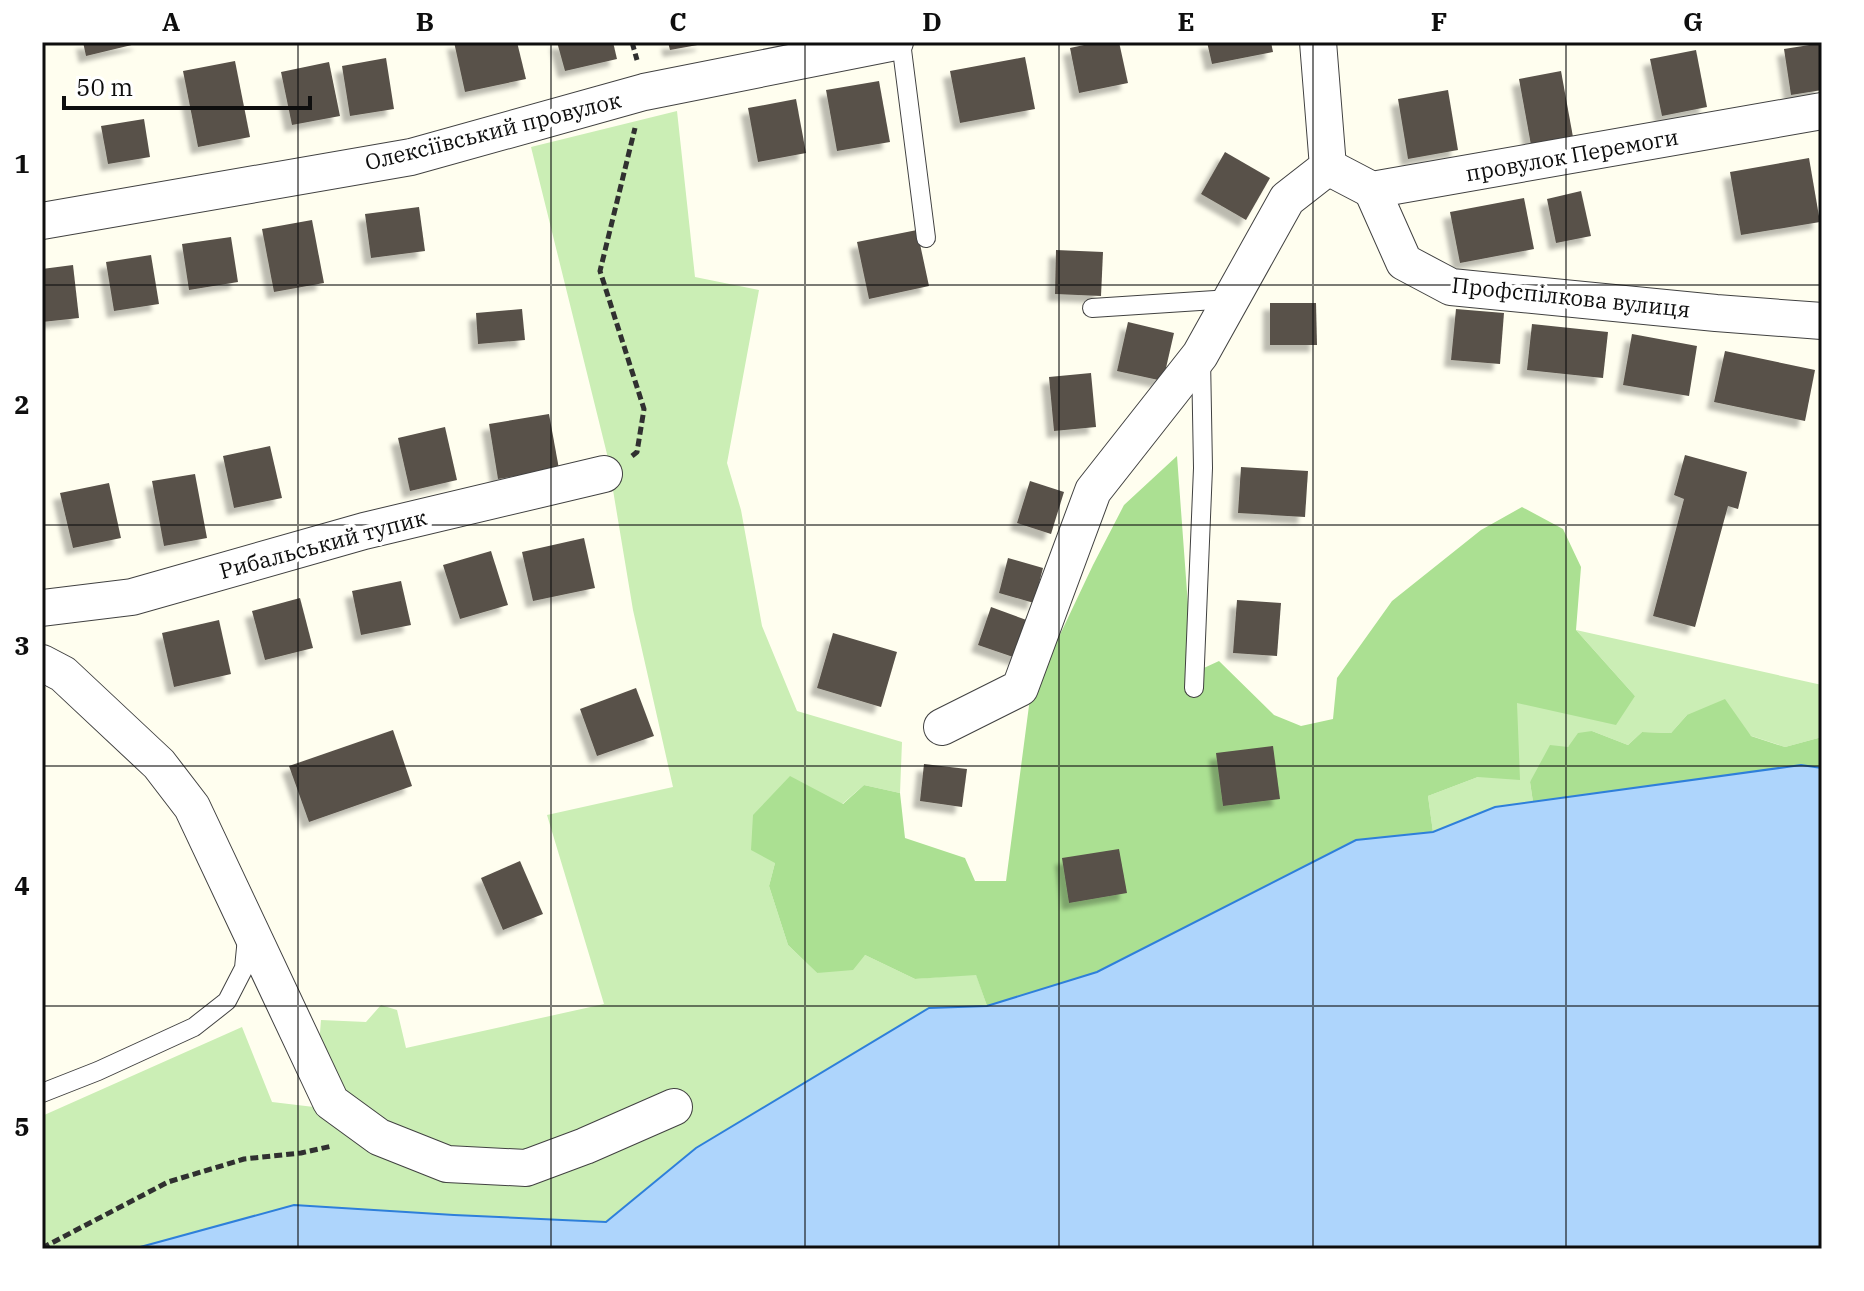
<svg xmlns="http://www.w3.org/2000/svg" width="1864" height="1291" viewBox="0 0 1864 1291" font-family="'IBM Plex Serif',serif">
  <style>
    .green { fill: #cbeeb5 }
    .forest { fill: #abe092 }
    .water { fill: #aed5fc; stroke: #2e7fda; stroke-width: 2 }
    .building { fill: #585149; filter: url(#shadow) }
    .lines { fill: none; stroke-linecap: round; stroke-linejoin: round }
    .service-casing { stroke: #414141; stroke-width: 20 }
    .minor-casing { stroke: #414141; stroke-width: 38 }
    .path { stroke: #303030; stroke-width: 5; stroke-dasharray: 8 4; stroke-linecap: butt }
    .service { stroke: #fff; stroke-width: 18 }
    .minor { stroke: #fff; stroke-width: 36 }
    .grid { fill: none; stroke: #0e0e0e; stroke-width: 2; stroke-opacity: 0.55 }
    .labels { text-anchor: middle; stroke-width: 8; stroke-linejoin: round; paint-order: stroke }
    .street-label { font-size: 22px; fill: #0e0e0e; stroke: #fff }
    .neatline { fill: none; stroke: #0e0e0e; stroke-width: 3 }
    .grid-label { font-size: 26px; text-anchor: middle; font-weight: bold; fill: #0e0e0e }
  </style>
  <defs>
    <filter id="shadow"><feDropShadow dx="-7" dy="7" stdDeviation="2" flood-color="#0004"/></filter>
  </defs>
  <rect width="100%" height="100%" fill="#fffeef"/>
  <!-- green -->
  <g class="green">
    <polygon points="677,111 695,277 759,290 727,463 741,510 762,626 797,711 902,742 900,793 864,785 775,863 769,886 788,945 817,973 865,955 915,979 976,974 987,1006 929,1008 696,1148 606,1222 454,1215 295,1205 133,1249 42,1249 42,1116 242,1027 272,1102 314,1107 321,1020 366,1022 381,1005 397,1010 406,1048 604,1004 547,815 673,787 633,610 607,454 531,147"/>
    <polygon points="1576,630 1822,685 1822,737 1785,747 1687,715 1671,733 1642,732 1628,745 1592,731 1568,747 1530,782 1533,802 1495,807 1433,832 1428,796 1478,777 1516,702 1635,696"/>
  </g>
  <!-- forest -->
  <g class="forest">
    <polygon points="1177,456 1193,673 1219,661 1274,715 1301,726 1333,719 1337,678 1392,601 1481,530 1522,507 1563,529 1581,567 1576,630 1635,696 1616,725 1517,703 1520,780 1478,777 1428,796 1433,832 1356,840 1097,972 987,1006 976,975 915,979 865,955 853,970 817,973 788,945 769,886 775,863 751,850 753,815 790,776 843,804 864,785 900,793 905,838 965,858 975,881 1006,881 1030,698 1093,565 1124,505"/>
    <polygon points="1725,699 1751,736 1785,747 1822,737 1822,768 1801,765 1533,802 1530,782 1550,745 1568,747 1578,733 1592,731 1628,745 1642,732 1671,733 1687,715"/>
  </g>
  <!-- water -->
  <polygon class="water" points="1801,765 1822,768 1822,1249 133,1249 294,1205 454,1215 606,1222 696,1148 929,1008 987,1006 1097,972 1356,840 1433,832 1495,807"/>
  <!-- building -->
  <g class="building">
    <polygon points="83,42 140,42 140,43 86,56"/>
    <polygon points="454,42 517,42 526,79 465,92"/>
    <polygon points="557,42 613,42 617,59 565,71"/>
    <polygon points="668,42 703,42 703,44 670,50"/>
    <polygon points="1098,42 1119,42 1128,83 1079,93 1070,48"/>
    <polygon points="1207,42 1271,42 1273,52 1212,64"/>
    <polygon points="1822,43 1822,90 1791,95 1784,49"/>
    <polygon points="1696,50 1707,107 1662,116 1650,59"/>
    <polygon points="1025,57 1035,109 960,123 950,71"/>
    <polygon points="386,58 394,109 350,116 342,66"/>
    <polygon points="235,61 250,137 198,147 183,71"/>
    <polygon points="329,62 340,116 292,125 281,72"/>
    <polygon points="1561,71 1573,137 1531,145 1519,79"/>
    <polygon points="879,81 890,142 837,151 826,90"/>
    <polygon points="1448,90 1458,150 1408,159 1398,99"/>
    <polygon points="796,99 806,153 758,162 748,108"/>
    <polygon points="144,119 150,157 108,164 101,126"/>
    <polygon points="1225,152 1270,178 1246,220 1201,194"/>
    <polygon points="1809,158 1820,222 1741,235 1730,172"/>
    <polygon points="1581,191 1591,236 1556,243 1547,199"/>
    <polygon points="1524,198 1534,249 1460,263 1450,212"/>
    <polygon points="419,207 425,251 371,258 365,214"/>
    <polygon points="312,220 324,283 274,292 262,229"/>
    <polygon points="917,230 929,286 869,299 857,242"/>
    <polygon points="231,237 238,282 189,290 182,244"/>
    <polygon points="1056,250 1103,252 1101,296 1055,294"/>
    <polygon points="151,255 159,304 114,311 106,262"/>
    <polygon points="73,265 79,318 42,322 42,269"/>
    <polygon points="1270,303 1316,303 1317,345 1270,345"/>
    <polygon points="522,309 525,340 478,344 476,313"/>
    <polygon points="1456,309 1504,313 1500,364 1451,360"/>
    <polygon points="1128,322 1174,333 1163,381 1117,371"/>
    <polygon points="1532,324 1608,332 1603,378 1527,370"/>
    <polygon points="1632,334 1697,346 1689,396 1623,385"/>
    <polygon points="1725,351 1815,370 1805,421 1714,402"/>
    <polygon points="1091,373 1096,427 1054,431 1049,377"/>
    <polygon points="549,414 559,469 498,479 489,424"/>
    <polygon points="445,427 457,480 410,491 398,438"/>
    <polygon points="270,446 282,498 234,508 223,456"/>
    <polygon points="1685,455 1747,472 1738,509 1728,506 1695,627 1653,616 1684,499 1674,495"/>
    <polygon points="1241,467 1308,471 1305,517 1238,513"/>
    <polygon points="195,474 207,538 164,546 152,481"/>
    <polygon points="1030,481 1064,492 1051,534 1017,523"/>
    <polygon points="109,483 121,538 73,548 60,493"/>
    <polygon points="584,538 595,588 533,601 522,552"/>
    <polygon points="491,551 508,605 460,619 443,565"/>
    <polygon points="1008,558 1043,568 1034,603 999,593"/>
    <polygon points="401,581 411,625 361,635 352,591"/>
    <polygon points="300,598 313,648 265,660 252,611"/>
    <polygon points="1237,600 1281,603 1277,656 1233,653"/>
    <polygon points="991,607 1032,622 1019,659 978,645"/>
    <polygon points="219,620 231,674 174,687 162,633"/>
    <polygon points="833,633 897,652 881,707 817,688"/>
    <polygon points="636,688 654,736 597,756 580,709"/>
    <polygon points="393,730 412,786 309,822 289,766"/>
    <polygon points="1273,746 1280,799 1223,806 1216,753"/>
    <polygon points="924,764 967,769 962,807 920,801"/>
    <polygon points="1119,849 1127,893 1069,903 1062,858"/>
    <polygon points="520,861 543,914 503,930 481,878"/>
  </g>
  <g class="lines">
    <!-- service casing -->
    <g class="service-casing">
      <g id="service">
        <polyline points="901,42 926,238"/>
        <polyline points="1092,308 1215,300 1228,305"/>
        <polyline points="1194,688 1203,468 1201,358"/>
        <polyline points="42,1093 98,1071 194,1027 227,1001 244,968 247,938"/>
      </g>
    </g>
    <!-- minor casing -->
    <g class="minor-casing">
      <g id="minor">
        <polyline points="1328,167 1372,190 1822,111"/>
        <polyline points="1372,190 1404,262 1451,287 1716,313 1822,321"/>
        <polyline points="42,221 411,157 644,92 895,42"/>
        <polyline points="42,608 132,597 364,531 604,474"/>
        <polyline points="42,663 63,674 159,764 192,807 331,1102 379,1137 447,1164 526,1168 585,1146 674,1107"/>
        <polyline points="942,727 1020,688 1093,491 1200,355 1287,199 1328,167 1318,42"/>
      </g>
    </g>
    <!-- path -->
    <g class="path">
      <polyline points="632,42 637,60"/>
      <polyline points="632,456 637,452 644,409 600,271 635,128"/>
      <polyline points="42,1248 168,1182 244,1159 301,1153 332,1146"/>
    </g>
    <!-- service -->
    <use href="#service" class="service"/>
    <!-- minor -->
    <use href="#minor" class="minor"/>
  </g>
  <!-- grid -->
  <path class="grid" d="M298,42V1249M551,42V1249M805,42V1249M1059,42V1249M1313,42V1249M1566,42V1249M42,285H1822M42,525H1822M42,766H1822M42,1006H1822"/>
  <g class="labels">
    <!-- street labels -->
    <g class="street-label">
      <text transform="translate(493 131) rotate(-14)" y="8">Олексіївський провулок</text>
      <text transform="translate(1572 155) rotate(-10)" y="8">провулок Перемоги</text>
      <text transform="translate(1571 297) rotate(6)" y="8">Профспілкова вулиця</text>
      <text transform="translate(323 544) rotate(-15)" y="8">Рибальський тупик</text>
    </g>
  </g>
  <!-- border -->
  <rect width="1864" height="1291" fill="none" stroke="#ffffff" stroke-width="88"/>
  <!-- scale -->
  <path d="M64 96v12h246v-12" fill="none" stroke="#0e0e0e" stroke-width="4"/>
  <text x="76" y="96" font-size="24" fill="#0e0e0e" stroke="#ffffff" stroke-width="6" paint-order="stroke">50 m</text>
  <rect x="44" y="44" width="1776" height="1203" class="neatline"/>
  <g class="grid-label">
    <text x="171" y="31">A</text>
    <text x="425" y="31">B</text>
    <text x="678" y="31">C</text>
    <text x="932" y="31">D</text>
    <text x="1186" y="31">E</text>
    <text x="1439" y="31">F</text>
    <text x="1693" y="31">G</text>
    <text x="22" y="173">1</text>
    <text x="22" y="414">2</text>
    <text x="22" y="655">3</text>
    <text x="22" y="895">4</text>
    <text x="22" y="1136">5</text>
  </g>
</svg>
